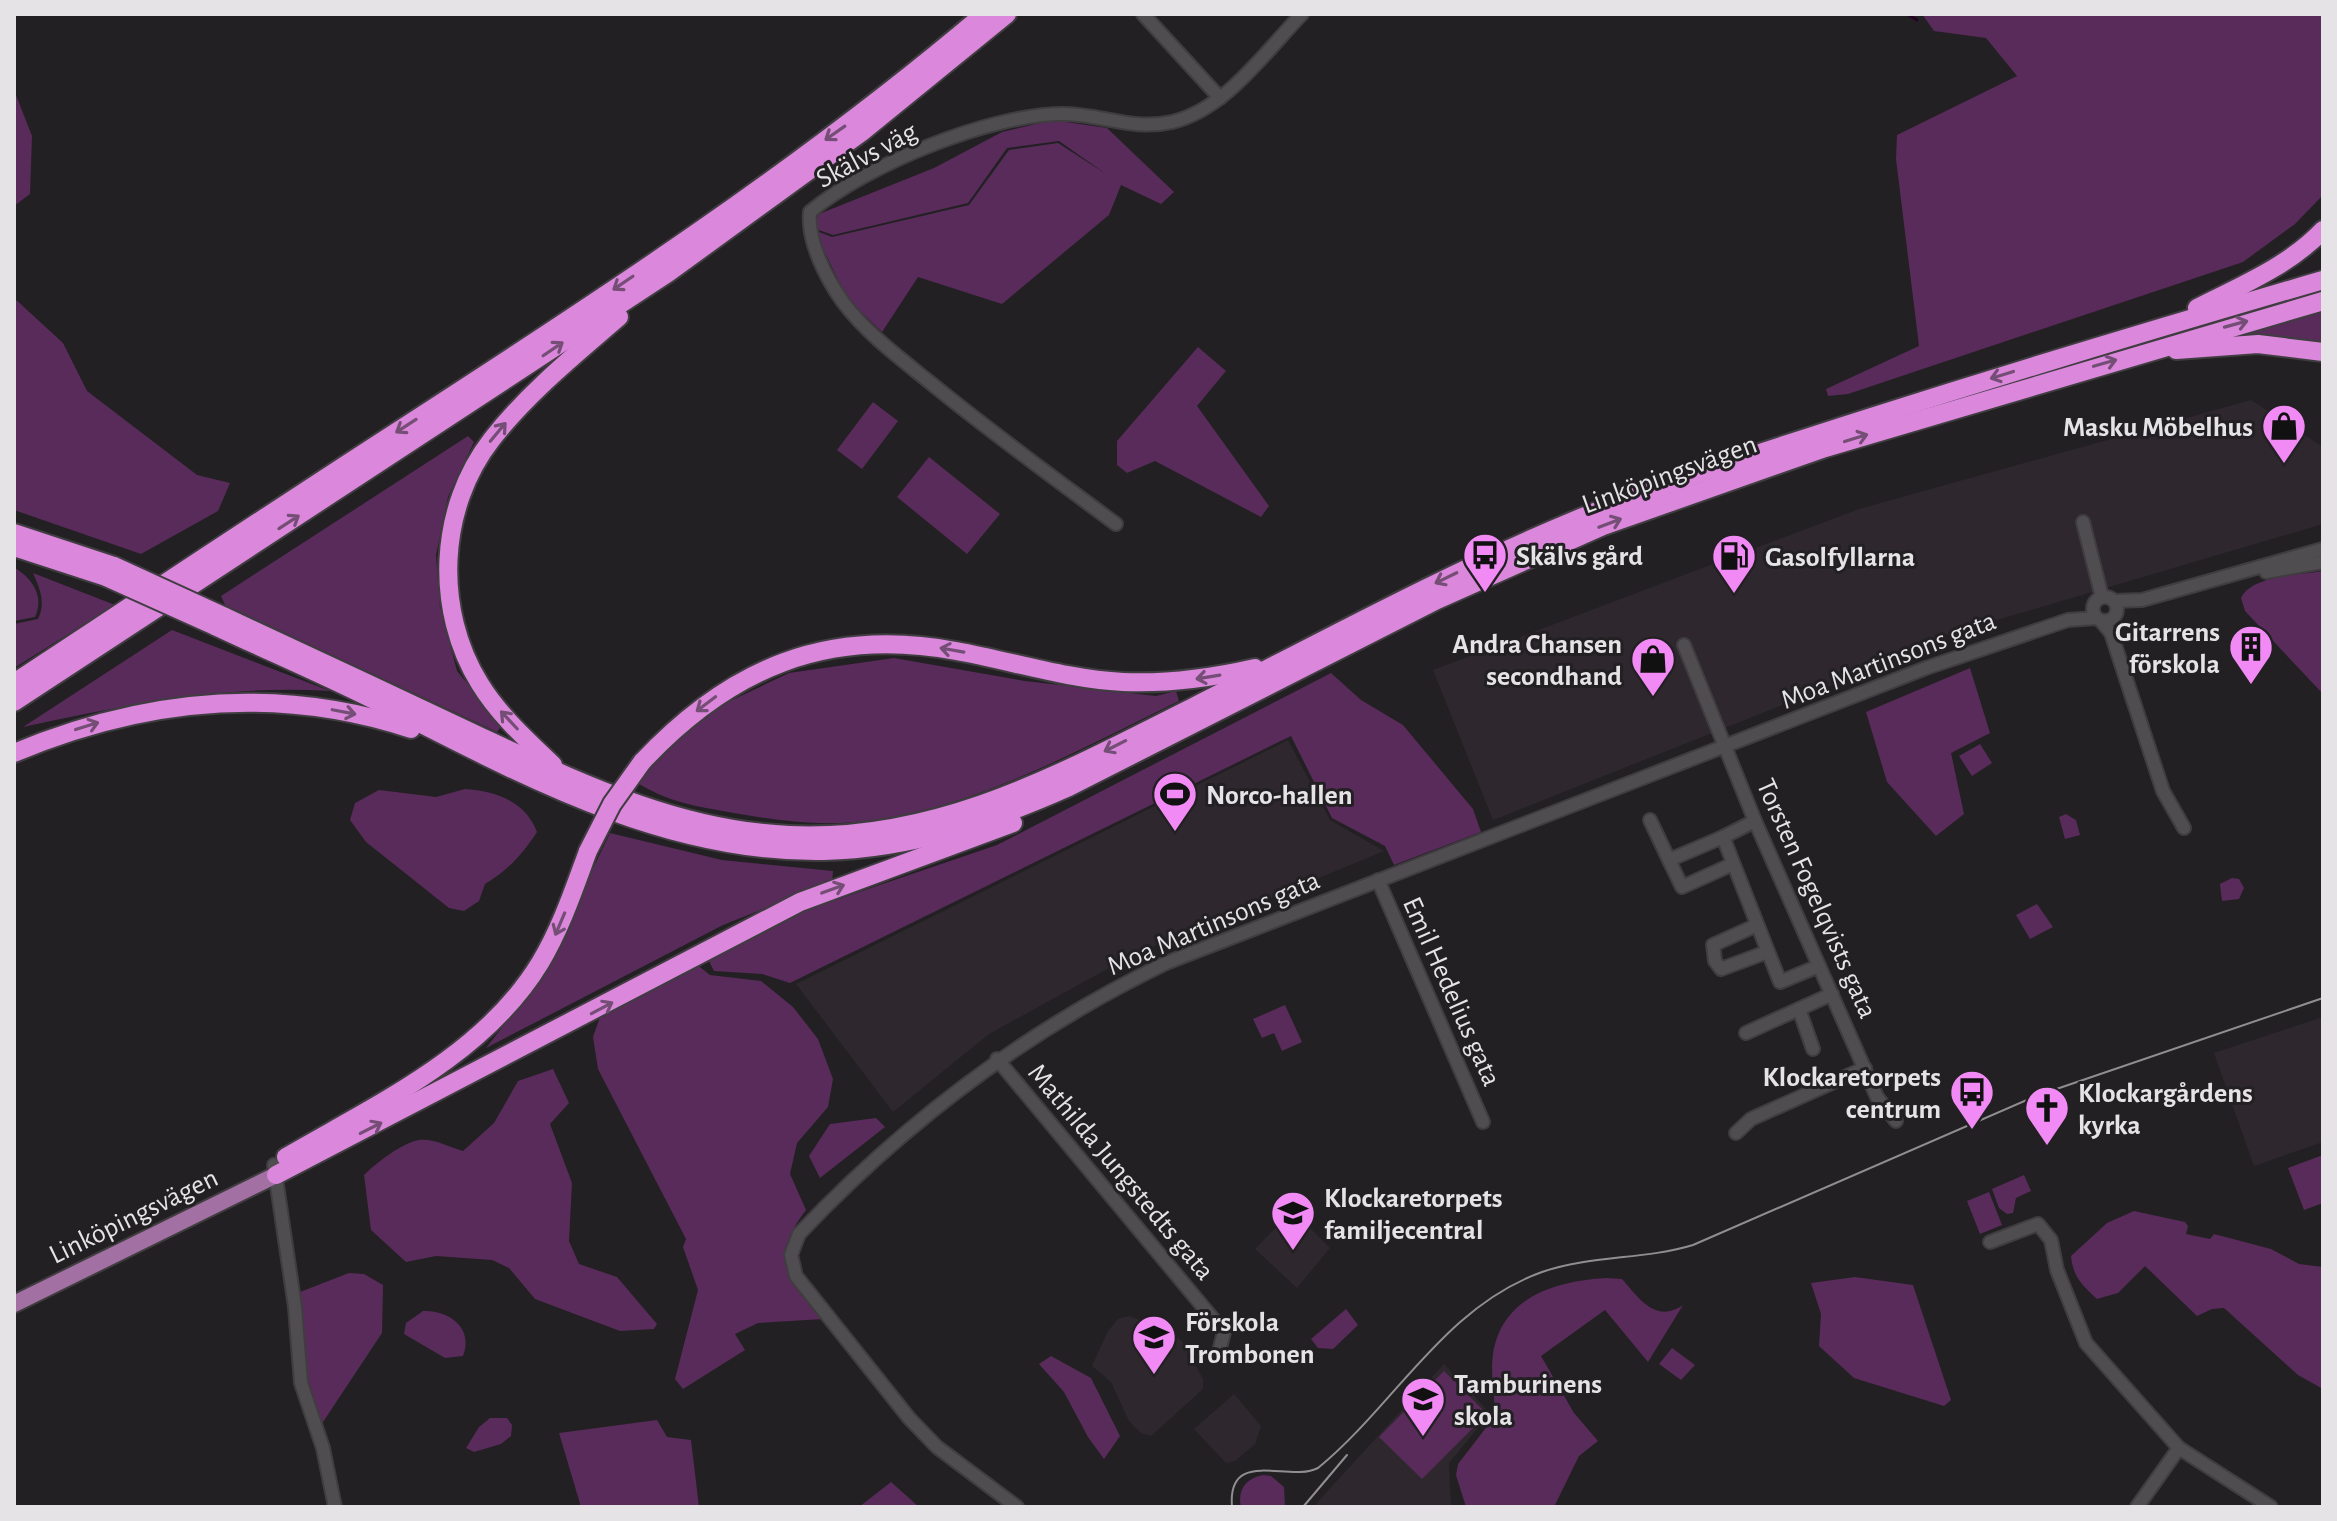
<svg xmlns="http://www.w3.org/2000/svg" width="2337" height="1521" viewBox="0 0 2337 1521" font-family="'Alegreya Sans',sans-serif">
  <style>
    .built { fill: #2e272e }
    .green { fill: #582b5a }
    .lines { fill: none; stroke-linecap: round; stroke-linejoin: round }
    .stream { stroke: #240026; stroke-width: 3 }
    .minor-casing { stroke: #403d40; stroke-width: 16 }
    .major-casing { stroke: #403d40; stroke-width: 20 }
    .highway-casing { stroke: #403d40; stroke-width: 22 }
    .minor { stroke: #504d50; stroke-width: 12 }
    .major { stroke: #a370a4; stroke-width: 16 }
    .highway { stroke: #da87dc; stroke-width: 18 }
    .tram { stroke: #908e90; stroke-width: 2 }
    .highway-bridge-casing { stroke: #403d40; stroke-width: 22; stroke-linecap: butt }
    .highway-bridge { stroke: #da87dc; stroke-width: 18 }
    .oneway { stroke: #754e76 }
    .labels { text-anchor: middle; stroke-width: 6; stroke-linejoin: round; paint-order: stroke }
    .street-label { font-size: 28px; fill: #e5e3e5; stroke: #222022 }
    .poi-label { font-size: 28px; font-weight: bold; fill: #e5e3e5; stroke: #222022; text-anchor: start }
  </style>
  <rect width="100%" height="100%" fill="#222022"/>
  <!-- built -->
  <g class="built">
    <polygon points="2251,400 2323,447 2323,524 1929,640 1911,654 1493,820 1433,670 1859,509"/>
    <polygon points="1288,740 1330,820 1384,851 1131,956 989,1034 893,1112 796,984"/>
    <polygon points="2323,1017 2323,1142 2254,1166 2214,1053"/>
    <polygon points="1298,1216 1330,1248 1297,1288 1255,1249 1280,1223"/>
    <polygon points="1129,1316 1166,1330 1182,1341 1203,1379 1203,1389 1151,1436 1141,1433 1129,1421 1111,1382 1092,1366 1108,1331 1118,1319"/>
    <polygon points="1444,1364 1490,1413 1449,1463 1451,1507 1313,1507"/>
    <polygon points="1234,1394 1261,1426 1255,1444 1235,1461 1226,1463 1194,1429"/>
  </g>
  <!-- green -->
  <g class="green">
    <polygon points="1922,14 2323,14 2323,195 2295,224 2243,262 1848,394 1828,396 1826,389 1919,346 1896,159 1897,135 2017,76 1986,38 1934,31"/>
    <polygon points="14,90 32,136 30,194 14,206"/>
    <polygon points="1052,120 1107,128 1174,192 1161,204 1121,185 1109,215 1002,304 918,277 882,332 847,298 814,230 832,237 969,205 1009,150 1058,143 1106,174 1059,141 1007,148 968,203 833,235 813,228 819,214 934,168 1002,132"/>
    <polygon points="2323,288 2323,294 2097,357 2096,355"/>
    <polygon points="14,298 63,343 87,391 197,475 230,483 218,511 141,554 14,510"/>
    <polygon points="2323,311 2323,344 2278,337 2233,338"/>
    <polygon points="1198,347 1226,371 1197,406 1269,506 1261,517 1155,461 1127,473 1117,465 1117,441"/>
    <polygon points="873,402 898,421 862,469 837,450"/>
    <polygon points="468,436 474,442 448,497 436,555 440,607 457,671 502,725 497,732 225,605 221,596"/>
    <polygon points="929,457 1000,514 967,554 897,497"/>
    <path d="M14,567C31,578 45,595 35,617L14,621Z"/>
    <path d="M2323,571V694L2245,611L2241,598C2252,575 2300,575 2323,571Z"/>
    <path d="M33,573L115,605L14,668V624L38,619C46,603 40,589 33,573Z"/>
    <path d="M172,630L330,691C226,684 125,705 23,727Z"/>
    <path d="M894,658L1025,681L1156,696L1176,691L1179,701C1076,751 970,812 855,822C814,826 774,820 734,813C696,806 669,803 636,782L707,712L789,673Z"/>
    <polygon points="1970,668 1990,733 1951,753 1964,814 1936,836 1887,782 1866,712"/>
    <polygon points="1331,673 1361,700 1403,725 1473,809 1481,832 1394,865 1385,846 1332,818 1291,736 790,983 762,974 714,971 708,959 812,908 997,845"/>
    <polygon points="1980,744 1992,763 1972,776 1959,756"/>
    <path d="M465,789C496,791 525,801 537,832C522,855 508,870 485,884L479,901L464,911L449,908L366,842L350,820L355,803L379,790L436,797Z"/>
    <polygon points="2066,814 2076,820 2080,835 2065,839 2059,817"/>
    <polygon points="610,833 722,860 833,871 832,882 723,925 486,1048 540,979"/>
    <polygon points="2232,878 2239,879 2244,888 2239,899 2222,901 2220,884"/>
    <polygon points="2037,904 2053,927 2030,939 2016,915"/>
    <path d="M695,963L710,975L761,981L793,1007L818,1039L833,1079L828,1107L797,1143L790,1174L806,1210C768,1259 790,1277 823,1319L758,1323L735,1334L745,1350L683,1389L675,1379L698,1290L683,1247L686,1239L598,1069L593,1037L600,1017Z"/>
    <polygon points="1285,1005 1302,1042 1282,1051 1274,1033 1262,1038 1253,1019"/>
    <path d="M553,1069L569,1103L550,1124L572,1183L569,1241L579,1264L617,1277L657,1324L654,1329L620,1331L535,1299L509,1268L492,1260L436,1256L406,1262L371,1230L364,1175C376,1163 402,1143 419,1140C433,1138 449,1147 463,1151L494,1123L518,1081Z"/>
    <polygon points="876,1118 885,1127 820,1178 809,1156 830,1124"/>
    <polygon points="2323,1155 2323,1203 2304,1210 2288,1168"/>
    <polygon points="2024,1175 2031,1191 2016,1198 2013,1213 2007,1214 1999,1208 1992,1189"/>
    <polygon points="1989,1192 2002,1225 1980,1234 1967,1201"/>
    <path d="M2134,1211L2185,1222L2188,1226L2186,1234L2210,1239L2214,1234L2271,1249L2299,1264L2323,1267V1389L2298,1375L2224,1308L2212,1309L2197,1316L2145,1266L2118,1293L2097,1299C2082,1285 2073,1277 2071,1256L2107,1223Z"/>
    <polygon points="349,1273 364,1274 383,1285 382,1333 321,1425 304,1377 300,1292"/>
    <polygon points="1855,1277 1913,1285 1951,1400 1944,1406 1854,1378 1819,1346 1821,1314 1811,1283"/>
    <path d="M1606,1278L1622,1279C1639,1298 1655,1324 1683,1305L1648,1362L1605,1310L1541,1356L1574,1413L1598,1441L1579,1456L1554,1507H1466L1456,1475L1458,1464L1495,1416C1495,1396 1490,1373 1493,1354C1502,1296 1557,1281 1606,1278Z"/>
    <polygon points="1346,1309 1358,1325 1333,1349 1318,1348 1311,1339"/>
    <path d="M423,1311C448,1310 474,1327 463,1356L445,1358L404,1334L406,1323Z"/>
    <polygon points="1672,1348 1695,1365 1681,1380 1659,1364"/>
    <polygon points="1051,1356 1091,1378 1120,1436 1104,1459 1088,1437 1064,1392 1039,1364"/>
    <polygon points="1444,1371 1487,1414 1422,1479 1379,1437"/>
    <polygon points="490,1418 507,1418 512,1425 511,1436 501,1444 474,1452 466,1448 479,1427"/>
    <polygon points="657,1420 667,1437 691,1440 699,1507 581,1507 559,1433"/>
    <path d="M1263,1475L1271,1476L1284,1487L1285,1507H1241C1237,1490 1246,1478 1263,1475Z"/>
    <polygon points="891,1482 919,1507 859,1507"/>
  </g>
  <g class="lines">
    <!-- stream -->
    <polyline class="stream" points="1907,14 1917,20"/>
    <!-- minor casing -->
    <g class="minor-casing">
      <g id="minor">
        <polyline points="1143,14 1220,98"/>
        <polyline points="2083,522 2102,597"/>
        <path d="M1116,524C1054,478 992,433 932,384C901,359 867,334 843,302C826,278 807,241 810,212C866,165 990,114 1063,114C1101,114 1133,131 1172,122C1226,109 1265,52 1302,14"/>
        <polyline points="2266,572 2323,562"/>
        <circle cx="2105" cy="609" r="12"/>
        <polyline points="2114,601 2142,600 2323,549"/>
        <polyline points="2101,621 2111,633 2163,791 2184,828"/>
        <polyline points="1684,645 1755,821 1877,1097 1896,1121"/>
        <polyline points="1650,820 1669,860"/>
        <polyline points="1755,821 1723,837 1780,982 1819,966"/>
        <polyline points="1723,837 1669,860 1682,887 1733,864"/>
        <polyline points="1378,880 1483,1122"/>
        <polyline points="1757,925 1713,945 1715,961 1721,969 1767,952"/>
        <polyline points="1799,1009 1813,1049"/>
        <polyline points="1746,1033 1832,994"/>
        <polyline points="997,1059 1224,1332 1218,1356"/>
        <polyline points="1736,1133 1751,1119 1865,1068"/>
        <polyline points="274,1165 295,1307 301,1383 323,1448 335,1507"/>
        <polyline points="1990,1242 2038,1224 2051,1240 2057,1270 2086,1343 2179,1448 2271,1507"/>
        <path d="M1017,1507L937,1447L909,1418L796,1276L791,1255L799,1234C906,1121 1025,1031 1166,963L1926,668L2068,620L2096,618"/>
        <polyline points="2137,1507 2179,1448"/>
      </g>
    </g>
    <!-- major casing -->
    <g class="major-casing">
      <polyline id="major" points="14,1304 276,1175"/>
    </g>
    <!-- highway casing -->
    <g class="highway-casing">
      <g id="highway">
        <path d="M2197,308C2240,286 2289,266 2323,230"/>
        <polyline points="2176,350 2258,344 2323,352"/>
        <polyline points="14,533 114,566"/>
        <polyline points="14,547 106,577"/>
        <path d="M223,616C308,655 394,696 479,736C579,782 677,830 789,835C939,842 1063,772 1193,707C1321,642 1447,573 1580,518C1674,480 1771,449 1868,418C2019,370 2171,324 2323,280"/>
        <path d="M215,626C268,651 322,674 374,700C515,771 661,854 824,851C911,849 990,822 1069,787L1437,600L1603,526L1825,448L2323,301"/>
        <path d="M14,683C140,600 266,516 393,434C596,303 799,171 984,14"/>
        <polyline points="14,702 668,273 862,132 1007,14"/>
        <path d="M14,753C143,699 277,685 411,729"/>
        <path d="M642,762C730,668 827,627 956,651C1012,661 1066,679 1123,682C1167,684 1211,678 1255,668"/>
        <path d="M553,765C527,740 499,715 480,684C434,610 438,508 492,439C528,393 575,355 619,317"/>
        <path d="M286,1157C377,1104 484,1055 540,963C561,928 574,889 588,851"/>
        <polyline points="276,1175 800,902 1013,823"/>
      </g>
    </g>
    <!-- minor -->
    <use href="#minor" class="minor"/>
    <!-- major -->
    <use href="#major" class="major"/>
    <!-- highway -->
    <use href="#highway" class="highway"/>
    <!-- tram -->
    <g class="tram">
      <path d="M1232,1507C1227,1447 1289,1483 1318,1468C1395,1405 1444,1307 1542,1272C1590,1255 1644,1260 1693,1245L2036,1096L2323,998"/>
      <polyline points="1303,1507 1347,1455"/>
    </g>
    <!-- highway-bridge casing -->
    <g class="highway-bridge-casing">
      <g id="highway-bridge">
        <polyline points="114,566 223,616"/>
        <polyline points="106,577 215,626"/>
        <polyline points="588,851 612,804 642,762"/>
      </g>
    </g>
    <!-- highway-bridge -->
    <use href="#highway-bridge" class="highway-bridge"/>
  </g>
  <!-- one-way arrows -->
  <defs><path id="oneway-shaft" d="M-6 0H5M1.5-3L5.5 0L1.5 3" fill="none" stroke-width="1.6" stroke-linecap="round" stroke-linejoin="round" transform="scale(2)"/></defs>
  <g class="oneway">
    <use href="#oneway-shaft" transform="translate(835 133) rotate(145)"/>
    <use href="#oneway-shaft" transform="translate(623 283) rotate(146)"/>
    <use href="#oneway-shaft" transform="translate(2236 324) rotate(-15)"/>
    <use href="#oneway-shaft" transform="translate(553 349) rotate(-34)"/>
    <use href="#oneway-shaft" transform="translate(2105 363) rotate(-16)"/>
    <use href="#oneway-shaft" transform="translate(2002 375) rotate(163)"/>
    <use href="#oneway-shaft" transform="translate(406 426) rotate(147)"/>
    <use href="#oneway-shaft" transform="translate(498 432) rotate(-50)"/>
    <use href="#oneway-shaft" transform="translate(1856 438) rotate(-17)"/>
    <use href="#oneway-shaft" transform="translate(289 522) rotate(-33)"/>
    <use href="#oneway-shaft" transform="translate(1610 523) rotate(-21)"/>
    <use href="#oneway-shaft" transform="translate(1446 578) rotate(154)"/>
    <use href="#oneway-shaft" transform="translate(952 650) rotate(-170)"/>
    <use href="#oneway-shaft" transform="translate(1208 677) rotate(171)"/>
    <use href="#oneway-shaft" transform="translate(706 704) rotate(143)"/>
    <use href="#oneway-shaft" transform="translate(344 712) rotate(11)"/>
    <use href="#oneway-shaft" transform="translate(509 720) rotate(-133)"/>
    <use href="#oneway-shaft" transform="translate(87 726) rotate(-17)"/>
    <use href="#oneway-shaft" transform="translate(1115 746) rotate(153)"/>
    <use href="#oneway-shaft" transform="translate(833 889) rotate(-20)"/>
    <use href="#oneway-shaft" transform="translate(560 924) rotate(113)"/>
    <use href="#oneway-shaft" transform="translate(602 1008) rotate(-28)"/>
    <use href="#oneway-shaft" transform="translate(371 1128) rotate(-27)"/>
  </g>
  <!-- icons -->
  <defs>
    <g id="shop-pin" transform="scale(2.3)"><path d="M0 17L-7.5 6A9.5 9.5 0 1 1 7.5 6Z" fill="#f18af4" stroke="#222022"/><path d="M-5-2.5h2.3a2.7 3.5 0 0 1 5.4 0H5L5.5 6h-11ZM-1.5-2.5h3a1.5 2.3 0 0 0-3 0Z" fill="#111"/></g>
    <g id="bus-pin" transform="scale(2.3)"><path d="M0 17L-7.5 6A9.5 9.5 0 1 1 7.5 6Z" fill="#f18af4" stroke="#222022"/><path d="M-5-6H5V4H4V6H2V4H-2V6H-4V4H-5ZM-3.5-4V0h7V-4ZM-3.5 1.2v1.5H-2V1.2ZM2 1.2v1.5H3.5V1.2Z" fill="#111"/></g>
    <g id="fuel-pin" transform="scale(2.3)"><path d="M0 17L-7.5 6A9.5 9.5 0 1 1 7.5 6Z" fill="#f18af4" stroke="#222022"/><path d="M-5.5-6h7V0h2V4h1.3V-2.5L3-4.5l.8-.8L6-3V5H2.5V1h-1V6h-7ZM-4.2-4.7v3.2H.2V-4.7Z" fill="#111"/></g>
    <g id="building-pin" transform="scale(2.3)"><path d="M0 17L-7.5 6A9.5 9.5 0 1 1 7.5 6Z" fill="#f18af4" stroke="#222022"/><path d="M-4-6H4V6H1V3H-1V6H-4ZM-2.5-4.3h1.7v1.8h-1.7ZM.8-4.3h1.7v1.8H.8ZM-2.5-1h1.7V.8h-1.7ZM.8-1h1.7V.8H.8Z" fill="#111"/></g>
    <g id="stadium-pin" transform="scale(2.3)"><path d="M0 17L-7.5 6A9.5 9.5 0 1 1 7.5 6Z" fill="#f18af4" stroke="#222022"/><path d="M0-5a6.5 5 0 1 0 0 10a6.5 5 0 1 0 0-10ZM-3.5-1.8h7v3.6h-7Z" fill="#111"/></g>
    <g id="church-pin" transform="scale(2.3)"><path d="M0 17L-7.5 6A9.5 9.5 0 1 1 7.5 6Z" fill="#f18af4" stroke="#222022"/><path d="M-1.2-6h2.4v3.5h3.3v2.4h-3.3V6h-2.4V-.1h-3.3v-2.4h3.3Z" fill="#111"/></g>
    <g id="school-pin" transform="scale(2.3)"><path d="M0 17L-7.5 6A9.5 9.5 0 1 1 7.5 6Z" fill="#f18af4" stroke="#222022"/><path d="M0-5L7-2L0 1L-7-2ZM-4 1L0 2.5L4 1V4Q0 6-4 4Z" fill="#111"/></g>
  </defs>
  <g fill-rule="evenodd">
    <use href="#shop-pin" x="2284" y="426"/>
    <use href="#bus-pin" x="1485" y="555"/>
    <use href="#fuel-pin" x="1734" y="556"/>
    <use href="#building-pin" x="2251" y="647"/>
    <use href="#shop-pin" x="1653" y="659"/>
    <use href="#stadium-pin" x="1175" y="794"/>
    <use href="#bus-pin" x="1972" y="1092"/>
    <use href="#church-pin" x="2047" y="1108"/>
    <use href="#school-pin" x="1293" y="1213"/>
    <use href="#school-pin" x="1154" y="1337"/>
    <use href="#school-pin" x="1423" y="1399"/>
  </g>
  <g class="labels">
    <!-- street labels -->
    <g class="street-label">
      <text transform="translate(866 154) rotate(-28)" y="10">Skälvs väg</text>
      <text transform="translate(1669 473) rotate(-20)" y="10">Linköpingsvägen</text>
      <text transform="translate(1888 659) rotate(-21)" y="10">Moa Martinsons gata</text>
      <text transform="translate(1818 898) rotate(66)" y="10">Torsten Fogelqvists gata</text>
      <text transform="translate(1213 922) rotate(-23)" y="10">Moa Martinsons gata</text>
      <text transform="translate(1453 991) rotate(66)" y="10">Emil Hedelius gata</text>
      <text transform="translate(1122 1171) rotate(50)" y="10">Mathilda Jungstedts gata</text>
      <text transform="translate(133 1215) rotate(-26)" y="10">Linköpingsvägen</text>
    </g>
    <!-- poi labels -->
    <g class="poi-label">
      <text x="2253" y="436" text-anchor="end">Masku Möbelhus</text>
      <text x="1516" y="565">Skälvs gård</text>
      <text x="1765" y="566">Gasolfyllarna</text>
      <text x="2220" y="641" text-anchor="end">Gitarrens<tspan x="2220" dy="32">förskola</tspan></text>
      <text x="1622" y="653" text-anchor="end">Andra Chansen<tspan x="1622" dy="32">secondhand</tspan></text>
      <text x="1206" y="804">Norco-hallen</text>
      <text x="1941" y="1086" text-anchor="end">Klockaretorpets<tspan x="1941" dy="32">centrum</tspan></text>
      <text x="2078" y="1102">Klockargårdens<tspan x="2078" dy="32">kyrka</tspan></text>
      <text x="1324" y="1207">Klockaretorpets<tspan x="1324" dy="32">familjecentral</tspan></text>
      <text x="1185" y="1331">Förskola<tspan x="1185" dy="32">Trombonen</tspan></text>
      <text x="1454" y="1393">Tamburinens<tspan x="1454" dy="32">skola</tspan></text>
    </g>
  </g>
  <!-- border -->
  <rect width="2337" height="1521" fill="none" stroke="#e5e3e5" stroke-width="32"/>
</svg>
